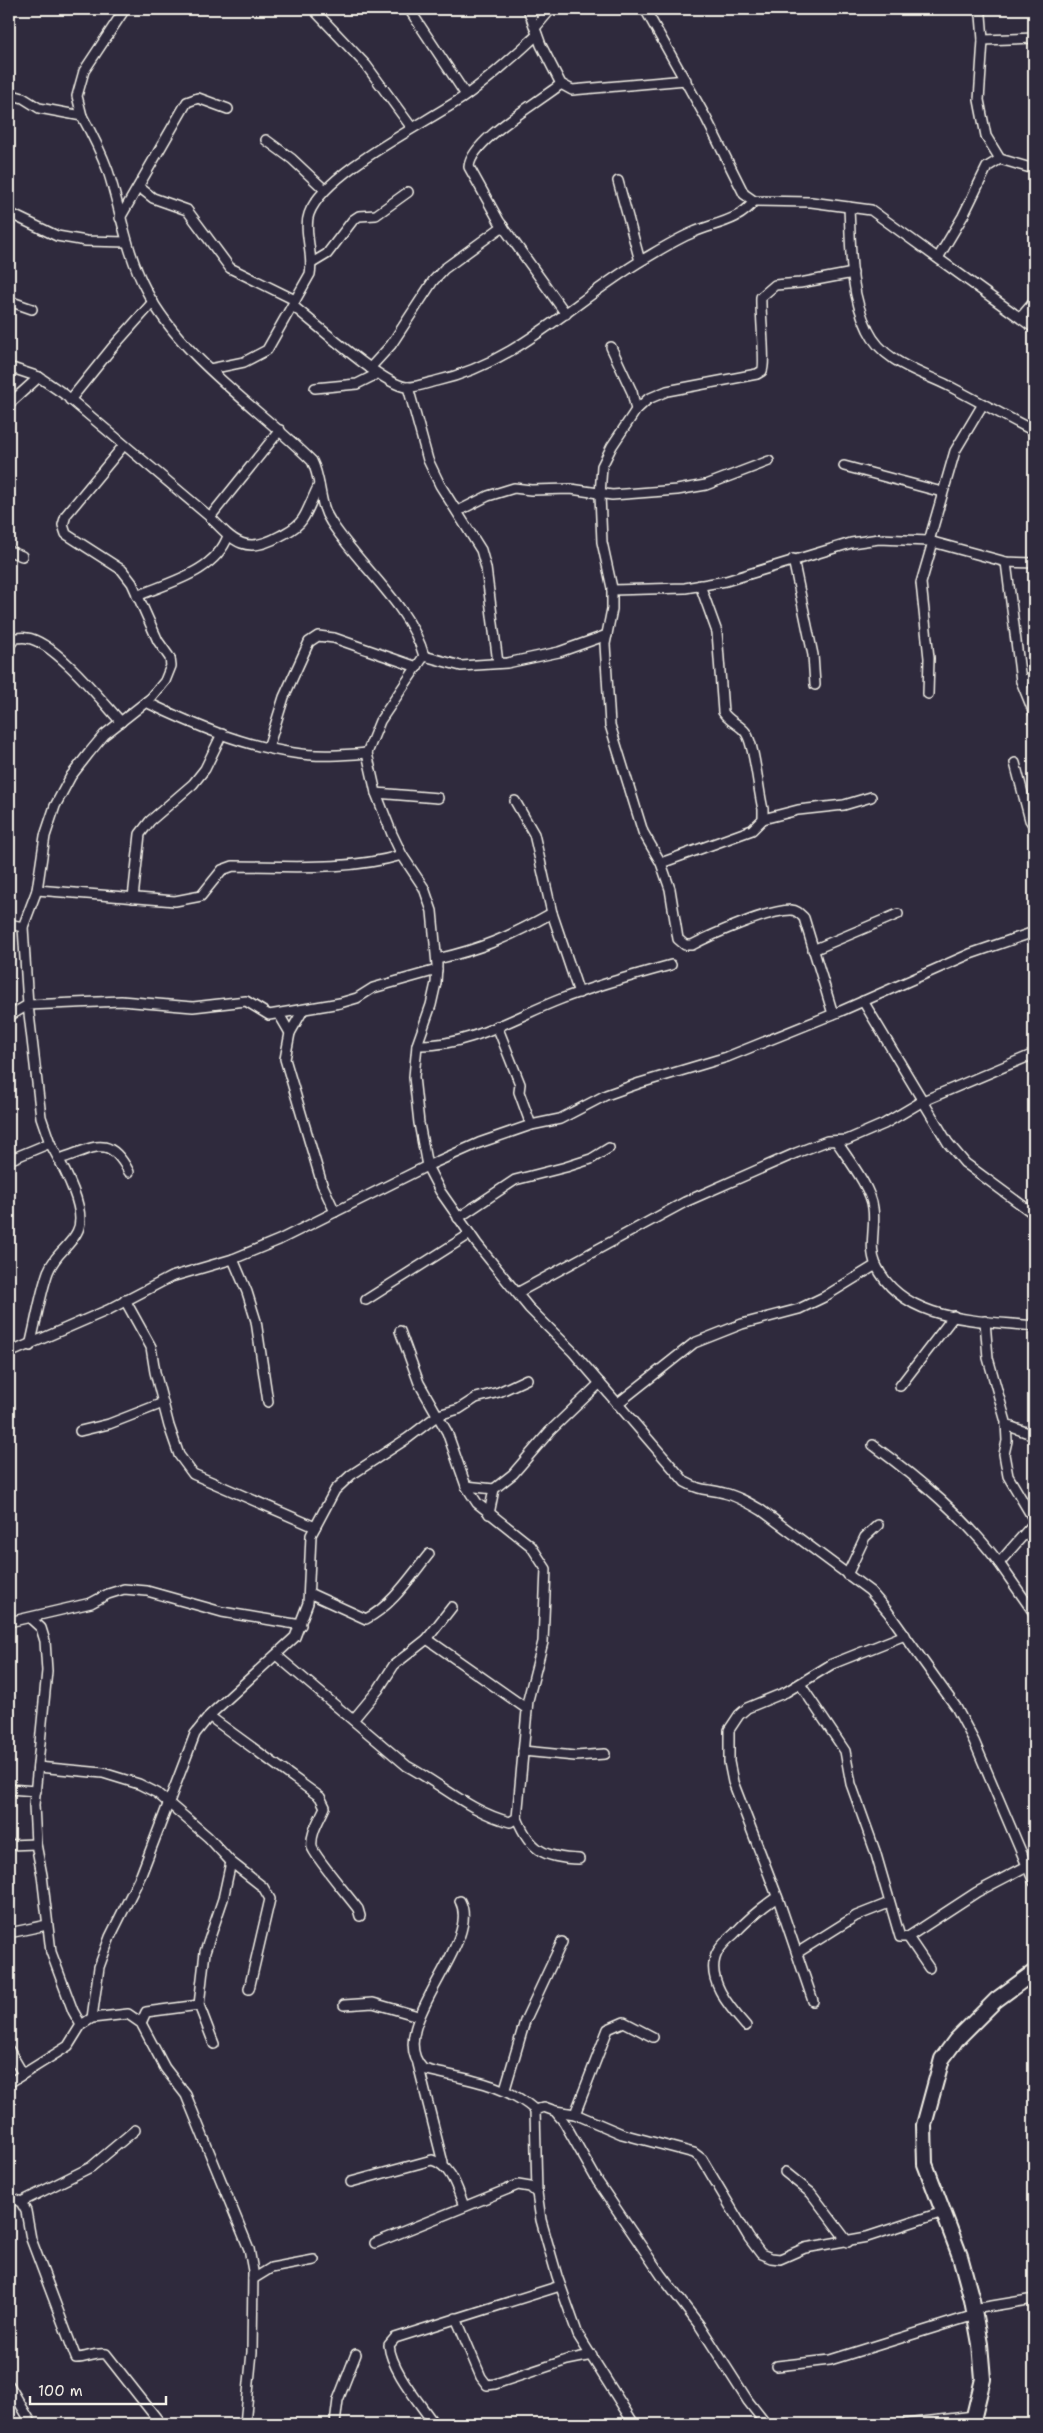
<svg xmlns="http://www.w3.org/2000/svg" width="1043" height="2433" viewBox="0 0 1043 2433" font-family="'Shantell Sans',sans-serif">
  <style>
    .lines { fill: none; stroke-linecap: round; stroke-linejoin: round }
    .street-casing { stroke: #f4f1e8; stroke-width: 12 }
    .secondary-casing { stroke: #f4f1e8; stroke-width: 18 }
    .street { stroke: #2f2a3d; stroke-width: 9 }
    .secondary { stroke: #2f2a3d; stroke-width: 14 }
  </style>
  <rect width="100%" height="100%" fill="#2f2a3d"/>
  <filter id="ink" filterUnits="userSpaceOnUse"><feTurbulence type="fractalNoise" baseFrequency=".02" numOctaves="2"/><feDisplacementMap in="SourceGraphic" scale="10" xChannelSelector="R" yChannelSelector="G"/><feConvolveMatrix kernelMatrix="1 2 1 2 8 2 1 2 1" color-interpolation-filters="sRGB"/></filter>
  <g filter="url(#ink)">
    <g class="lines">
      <!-- street casing -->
      <g class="street-casing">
        <g id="street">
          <polyline points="313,9 366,65 412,128"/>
          <polyline points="409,9 466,95"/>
          <polyline points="528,9 541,45 561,84 572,90 686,80"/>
          <polyline points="645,9 706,118 744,194 754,201 811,202 871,210 1034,328"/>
          <polyline points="977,9 981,15 983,40 979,100 986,136 1000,159"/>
          <polyline points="535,28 551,9"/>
          <polyline points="983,40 1034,38"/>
          <path d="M561,84C539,102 471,140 469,167L499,221L566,314"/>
          <path d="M9,94L23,98L39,108L82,116C92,134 101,152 108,171C121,211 126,252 146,290C181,358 259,408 312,461C322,480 318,503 331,522C359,566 410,605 424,656L380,721L367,753L376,793L392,834L402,855L424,888L432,911L437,965L436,983L431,1005L417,1045L414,1077L419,1123L427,1166L440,1191L477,1244L529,1308L573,1352L685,1482C703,1492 706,1488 724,1493C737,1496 749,1503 761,1510L870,1591L888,1612L956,1707L974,1741L1034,1882"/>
          <polyline points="82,116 77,96 84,71 125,9"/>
          <polyline points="266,140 292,159 325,190"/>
          <polyline points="618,181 640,261"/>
          <polyline points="139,187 153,198 187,210 230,268 295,300"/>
          <path d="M849,207C851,248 849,292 868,330C883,362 918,371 947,385C976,400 1005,416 1034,431"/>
          <polyline points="9,213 57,236 86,241 127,242"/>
          <polyline points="120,218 187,102 198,98 228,109"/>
          <polyline points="938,258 963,216 987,167 1000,159 1034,169"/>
          <polyline points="312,263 327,254 353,220 359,216 376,215 408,192"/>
          <polyline points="9,301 32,309"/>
          <path d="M293,306C316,324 382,384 406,387C415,388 427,383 436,381C518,363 574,300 644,259C661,249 677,239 694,232C715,223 740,221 754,201"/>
          <polyline points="1021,317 1034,302"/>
          <polyline points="611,347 632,392 636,410"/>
          <polyline points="9,367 39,377 64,394 210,517 280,430"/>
          <polyline points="370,368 391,345 433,281 444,269 503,226"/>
          <path d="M210,369L244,362L267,350L310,274C314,255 303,230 309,214C324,172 428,122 465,96C491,78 514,56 537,35"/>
          <polyline points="408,387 428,460 440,485 481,550 486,568 498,663"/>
          <polyline points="315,388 357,384 377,374"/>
          <polyline points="70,400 112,348 153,302"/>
          <polyline points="9,404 39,377"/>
          <polyline points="844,466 942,492"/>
          <polyline points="458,511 488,496 514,488 531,490 571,489 612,495 677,490 706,485 769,461"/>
          <path d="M210,517C234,542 246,555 280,536C287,532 297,528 302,520C308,512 313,496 319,485"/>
          <polyline points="929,541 955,451 983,404"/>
          <polyline points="9,551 22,556"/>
          <polyline points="793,559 813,655 815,685"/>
          <polyline points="1006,562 1021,681"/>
          <polyline points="612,590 685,588 726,581 851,543 879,539 929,541 1006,562 1034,563"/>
          <path d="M137,596C170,582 215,572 228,536"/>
          <path d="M9,646L15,638C19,638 23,637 27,638C54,641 102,701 121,722"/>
          <polyline points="424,656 461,666 507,663 559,652 607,635"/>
          <polyline points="1034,677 1021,681 1034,713"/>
          <polyline points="928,694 929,658 921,583 933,542"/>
          <path d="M146,702C192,724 243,746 294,753C319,757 343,755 367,753"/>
          <polyline points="268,748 284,697 309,642 318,636 334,638 417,667"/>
          <polyline points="1015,763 1030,820 1034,826"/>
          <polyline points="376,793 438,798"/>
          <polyline points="515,801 534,834 552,913 579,993"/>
          <polyline points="763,819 798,810 844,805 871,797"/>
          <path d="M661,863L752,830L763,819V809C758,790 755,746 746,733C740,724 729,722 723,712L717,632L700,585"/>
          <path d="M37,890L175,901L201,896L222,870L233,866C289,866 347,871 402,855"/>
          <polyline points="133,898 140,834 150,821 193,784 205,769 222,734"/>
          <polyline points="9,924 23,927"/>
          <polyline points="813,950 898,914"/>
          <path d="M437,959C482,949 511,936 552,913"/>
          <polyline points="863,1001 948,1143 965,1163 1034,1214"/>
          <polyline points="303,1010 290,1033 285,1059 322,1184 335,1212"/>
          <polyline points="279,1014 290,1033"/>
          <path d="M833,1014L804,918C800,914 797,910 791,910C768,910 713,934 692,945H685L678,939L670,889L661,863L643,832L610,725L605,644L612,609V588L602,542L600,495L602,466L612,446L636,410L648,399L667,391L757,374L762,371C766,365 760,310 761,297L775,285L800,283L853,273"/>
          <polyline points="9,1016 28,1005 23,927 37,890 45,836 55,806 71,776 89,753 104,735 151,698 165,681 171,666 170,658 158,641 132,583 122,570 66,534 63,525 66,515 124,445"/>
          <polyline points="497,1026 520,1084 519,1092 531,1125"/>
          <path d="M417,1045C469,1047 514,1017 561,999C597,985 634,975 671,965"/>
          <path d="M837,1142C848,1159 871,1188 873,1208C876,1227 868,1247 876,1265C903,1323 980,1320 1034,1326"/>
          <path d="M59,1159C93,1149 108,1132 129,1172"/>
          <polyline points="9,1160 50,1143 41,1117 28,1005 121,1001 193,1007 246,1001 269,1015 340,1003 357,998 373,988 437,970"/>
          <polyline points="458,1218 515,1180 566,1167 591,1159 609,1148"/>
          <polyline points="233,1259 247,1292 256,1321 268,1402"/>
          <polyline points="517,1293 685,1202 796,1153 827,1141 847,1140 884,1124 923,1101 1034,1054"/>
          <polyline points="125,1300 151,1347 155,1372 169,1426 179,1455 193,1474 315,1527"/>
          <polyline points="366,1300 470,1234"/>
          <polyline points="985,1321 988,1358 1006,1422 1007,1441 1004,1454 1008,1476 1034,1520"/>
          <path d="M30,1346C36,1322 40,1295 48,1272C56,1252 69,1248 77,1232C89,1211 61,1163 50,1143"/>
          <polyline points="9,1353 108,1310 171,1277 233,1259 279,1240 427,1166 479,1143 531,1125 560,1119 606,1095 640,1083 727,1057 841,1011 970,954 1034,932"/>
          <polyline points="900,1386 954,1316"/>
          <polyline points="617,1404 694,1343 742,1324 799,1309 824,1297 876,1265"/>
          <polyline points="1006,1425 1034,1435"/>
          <polyline points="80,1431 109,1424 163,1403"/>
          <path d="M873,1445C919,1479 965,1517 999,1563C1011,1580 1022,1596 1034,1613"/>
          <polyline points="466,1486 494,1489"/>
          <polyline points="489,1514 494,1489 513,1474 550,1431 600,1383"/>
          <polyline points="999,1563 1034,1523"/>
          <polyline points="847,1575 865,1537 878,1525"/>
          <path d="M309,1593L366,1619C392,1606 411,1576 429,1554"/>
          <polyline points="30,1618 41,1628 45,1641 47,1671 34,1805 36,1844 42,1875 51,1952 73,2011 81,2025"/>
          <polyline points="9,1622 91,1603 108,1594 124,1589 147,1591 222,1612 301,1625"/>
          <polyline points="427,1639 527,1709"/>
          <path d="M276,1655L407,1766C441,1784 472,1813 510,1822L517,1818L528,1700L543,1642L546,1569L531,1546L477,1503L466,1486L447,1432L419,1383L400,1331"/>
          <polyline points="800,1684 845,1751 851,1784 875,1851 900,1937 908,1937 977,1892 1027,1866"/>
          <path d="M209,1716L320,1797L325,1807C320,1819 310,1833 312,1847C314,1856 350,1898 358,1909L360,1916"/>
          <polyline points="353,1720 378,1690 394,1665 427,1639 452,1607"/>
          <polyline points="523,1751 575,1756 605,1754"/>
          <polyline points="38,1767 103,1773 139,1784 157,1793 208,1837 231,1862 263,1887 270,1899 249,1989"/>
          <polyline points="9,1789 36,1791"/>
          <path d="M517,1818C530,1850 544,1858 579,1859"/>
          <polyline points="9,1845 36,1844"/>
          <path d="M460,1901C483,1944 382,2028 423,2069C463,2079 503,2082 535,2110L537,2193L541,2220L557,2276L578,2335L634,2424"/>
          <polyline points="9,1933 47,1925"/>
          <polyline points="908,1937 929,1968"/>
          <polyline points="797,1953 856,1916 889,1903"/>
          <polyline points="813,2001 779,1901 733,1782 729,1762 729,1730 739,1715 747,1708 786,1692 832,1664 905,1635"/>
          <polyline points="344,2005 373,2003 418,2016"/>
          <polyline points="92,2018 99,1967 110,1937 141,1875 195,1734 211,1714 295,1637 308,1603 311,1535 335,1490 351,1475 408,1438 438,1415 459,1409 476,1398 499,1392 527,1379"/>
          <polyline points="141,2023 146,2012 199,2005"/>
          <path d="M746,2026C730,2008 703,1977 718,1951C722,1945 728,1939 734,1934C747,1920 761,1908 777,1897"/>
          <polyline points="214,2044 199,2005 205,1952 223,1899 231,1862"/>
          <polyline points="9,2050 23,2074"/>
          <polyline points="418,2064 443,2163"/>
          <polyline points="9,2083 68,2046 81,2025 92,2018 128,2014 141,2023 165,2068 186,2095 249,2249 253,2271 252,2352 245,2424"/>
          <polyline points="505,2089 525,2021 562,1942"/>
          <polyline points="535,2110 544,2107 555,2111 564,2122 598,2182 661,2275 700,2326 748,2401 766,2424"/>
          <polyline points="555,2111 575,2114 622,2134 694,2153 702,2159 749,2238 761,2254 771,2258 780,2259 805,2248 867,2237 943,2212"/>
          <polyline points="575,2114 608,2029 624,2022 653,2037"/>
          <polyline points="785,2172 811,2193 848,2242"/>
          <path d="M351,2182L432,2160C452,2166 457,2189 464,2206"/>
          <path d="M9,2197L21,2202L26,2211L31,2239L76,2358C88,2358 95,2352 106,2354L161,2424"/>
          <polyline points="21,2202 91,2167 135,2130"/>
          <polyline points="375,2243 518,2185 530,2187 537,2193"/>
          <polyline points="253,2279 271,2268 314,2260"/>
          <polyline points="974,2309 1034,2299"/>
          <polyline points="456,2318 481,2377 487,2385 495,2384 567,2360 592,2355"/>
          <polyline points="777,2366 830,2360 975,2315"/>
          <polyline points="9,2385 32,2424"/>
          <polyline points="335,2424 338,2400 356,2354"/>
          <path d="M434,2424C420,2403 391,2370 389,2345L395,2338L560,2286"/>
          <polyline points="906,2424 974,2416"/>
        </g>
      </g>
      <!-- secondary casing -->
      <g class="secondary-casing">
        <polyline id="secondary" points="972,2424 983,2379 980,2344 972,2300 960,2256 925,2164 924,2125 942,2059 956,2040 996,2000 1034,1972"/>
      </g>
      <!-- street -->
      <use href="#street" class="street"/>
      <!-- secondary -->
      <use href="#secondary" class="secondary"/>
    </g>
  </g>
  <!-- margin -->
  <rect width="1043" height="2433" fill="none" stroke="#2f2a3d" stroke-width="30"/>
  <rect x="15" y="15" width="1013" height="2403" fill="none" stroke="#f4f1e8" stroke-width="2" filter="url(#ink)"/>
  <!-- scale -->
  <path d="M30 2396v8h136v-8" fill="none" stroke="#f4f1e8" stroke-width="2.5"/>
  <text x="38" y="2396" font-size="15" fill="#f4f1e8" stroke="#2f2a3d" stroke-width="4" paint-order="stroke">100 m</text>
</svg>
